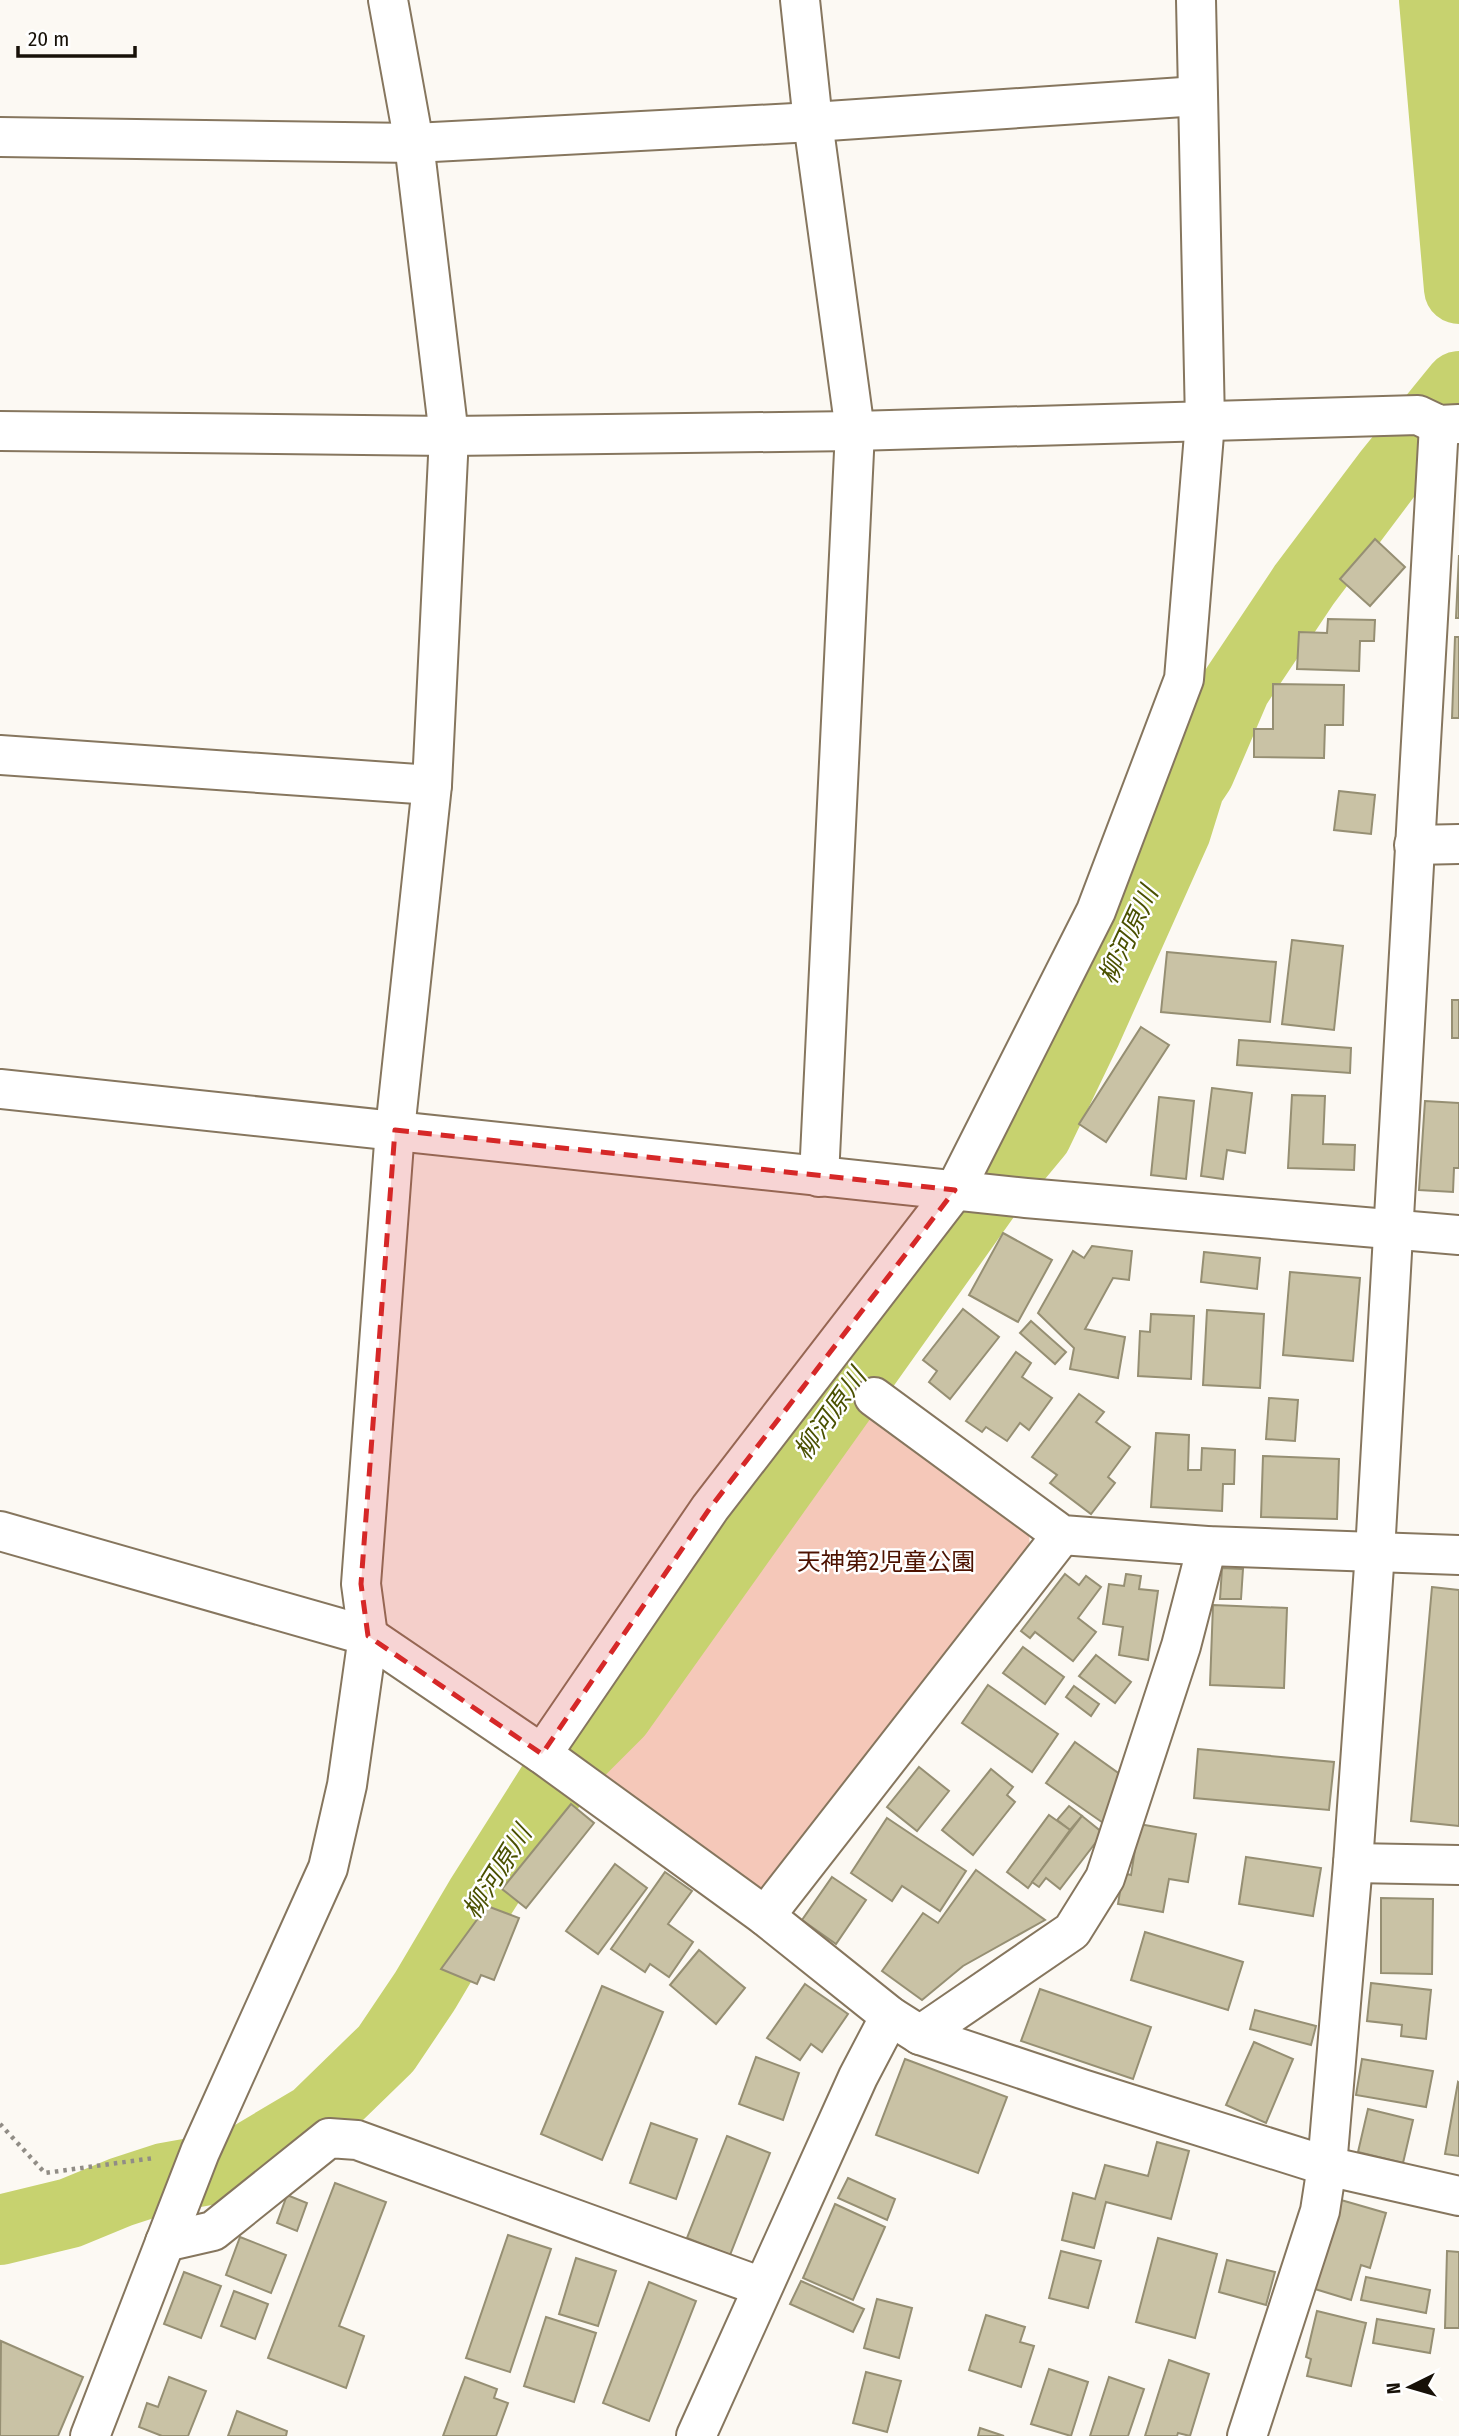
<svg xmlns="http://www.w3.org/2000/svg" width="1459" height="2436" viewBox="0 0 1459 2436" font-family="'Fira Sans Condensed','Noto Sans JP',sans-serif">
  <style>
    .green { fill: #f5c8b9 }
    .lines { fill: none; stroke-linecap: round; stroke-linejoin: round }
    .river { stroke: #c7d26f; stroke-width: 70 }
    .building { fill: #c9c2a5; stroke: #968f73; stroke-width: 2 }
    .minor-casing { stroke: #86765e; stroke-width: 42 }
    .path { stroke: #918d86; stroke-width: 4.5; stroke-dasharray: 3.5 5; stroke-linecap: butt }
    .minor { stroke: #fff; stroke-width: 38 }
    .marked { fill: #d62828; fill-opacity: 0.2; stroke: #d62828; stroke-width: 5; stroke-dasharray: 14 9; stroke-linejoin: round }
    .labels { text-anchor: middle; stroke-width: 5; stroke-linejoin: round; paint-order: stroke }
    .park-label { font-size: 24px; fill: #4d1200; stroke: #fff }
    .water-label { font-size: 26px; font-style: italic; fill: #4a5000; stroke: #fff }
  </style>
  <rect width="100%" height="100%" fill="#fcf9f3"/>
  <!-- green -->
  <polygon class="green" points="864,1412 1029,1529 1030,1553 764,1889 751,1890 595,1777"/>
  <g class="lines">
    <!-- river -->
    <g class="river">
      <polyline points="1434,0 1459,289"/>
      <polyline points="0,2230 70,2213 121,2192 164,2178 236,2165 315,2118 386,2049 425,1991 480,1898 561,1770 618,1713 988,1193 1037,1134 1087,1030 1176,831 1190,786 1200,771 1236,687 1304,585 1389,472 1459,386"/>
    </g>
  </g>
  <!-- building -->
  <g class="building">
    <polygon points="1375,539 1405,567 1370,606 1340,579"/>
    <polygon points="1459,555 1459,618 1456,618"/>
    <polygon points="1328,619 1375,620 1374,641 1360,641 1359,671 1297,669 1299,632 1327,633"/>
    <polygon points="1455,637 1459,637 1459,718 1452,718"/>
    <polygon points="1273,684 1344,685 1343,725 1325,725 1324,758 1254,757 1254,729 1273,729"/>
    <polygon points="1339,791 1375,795 1371,834 1334,830"/>
    <polygon points="1292,940 1343,946 1334,1030 1282,1024"/>
    <polygon points="1167,952 1276,962 1270,1022 1161,1012"/>
    <rect x="1452" y="1000" width="7" height="38"/>
    <polygon points="1141,1027 1169,1045 1106,1142 1079,1124"/>
    <polygon points="1239,1040 1351,1048 1350,1073 1237,1065"/>
    <polygon points="1212,1088 1252,1093 1245,1153 1227,1150 1223,1179 1201,1176"/>
    <polygon points="1292,1095 1325,1096 1323,1144 1355,1145 1354,1170 1288,1168"/>
    <polygon points="1159,1097 1194,1101 1186,1179 1151,1175"/>
    <polygon points="1425,1101 1459,1103 1459,1168 1454,1168 1453,1192 1419,1190"/>
    <polygon points="1003,1233 1052,1260 1018,1322 969,1295"/>
    <polygon points="1092,1246 1132,1251 1129,1280 1113,1278 1085,1329 1125,1337 1118,1378 1070,1369 1074,1348 1038,1313 1073,1251 1084,1258"/>
    <polygon points="1204,1252 1260,1258 1257,1289 1201,1282"/>
    <polygon points="1290,1272 1360,1278 1353,1361 1283,1355"/>
    <polygon points="963,1309 999,1337 950,1399 929,1382 937,1371 923,1360"/>
    <polygon points="1207,1310 1264,1314 1260,1388 1203,1385"/>
    <polygon points="1151,1314 1194,1316 1191,1379 1138,1376 1140,1331 1150,1332"/>
    <polygon points="1031,1321 1066,1352 1055,1364 1020,1333"/>
    <polygon points="1016,1352 1031,1363 1022,1377 1052,1398 1029,1430 1020,1423 1007,1441 986,1427 982,1432 966,1421"/>
    <polygon points="1079,1394 1104,1412 1096,1422 1130,1447 1108,1477 1115,1483 1091,1514 1050,1483 1057,1475 1032,1457"/>
    <polygon points="1269,1398 1298,1400 1295,1441 1266,1439"/>
    <polygon points="1156,1433 1189,1435 1188,1470 1201,1470 1202,1448 1235,1450 1234,1484 1223,1484 1222,1511 1151,1507"/>
    <polygon points="1263,1456 1339,1459 1337,1519 1261,1517"/>
    <polygon points="1222,1568 1243,1569 1241,1599 1220,1599"/>
    <polygon points="1065,1574 1079,1585 1086,1576 1101,1587 1078,1618 1096,1632 1073,1661 1035,1632 1030,1638 1021,1631"/>
    <polygon points="1126,1574 1141,1576 1139,1589 1158,1591 1148,1660 1119,1655 1123,1627 1103,1624 1109,1584 1124,1586"/>
    <polygon points="1432,1587 1459,1590 1459,1826 1411,1821"/>
    <polygon points="1213,1605 1287,1608 1284,1688 1210,1685"/>
    <polygon points="1023,1647 1064,1677 1045,1704 1003,1673"/>
    <polygon points="1096,1655 1131,1682 1115,1703 1079,1676"/>
    <polygon points="988,1685 1058,1734 1032,1772 962,1723"/>
    <polygon points="1074,1686 1099,1704 1091,1716 1066,1697"/>
    <polygon points="1075,1742 1121,1775 1106,1825 1046,1783"/>
    <polygon points="1198,1749 1334,1762 1329,1810 1194,1798"/>
    <polygon points="919,1767 949,1791 917,1831 887,1807"/>
    <polygon points="991,1769 1013,1787 1007,1795 1015,1802 973,1855 942,1830"/>
    <polygon points="571,1804 594,1823 526,1908 502,1889"/>
    <polygon points="1069,1806 1082,1816 1070,1830 1057,1820"/>
    <polygon points="1049,1815 1070,1830 1028,1888 1007,1872"/>
    <polygon points="1082,1816 1103,1833 1060,1889 1046,1878 1039,1887 1032,1882"/>
    <polygon points="887,1818 966,1871 940,1911 902,1886 892,1901 851,1873"/>
    <polygon points="1139,1824 1196,1834 1188,1882 1169,1879 1163,1912 1118,1904 1123,1873 1131,1875"/>
    <polygon points="1246,1857 1321,1868 1313,1916 1239,1904"/>
    <polygon points="615,1864 647,1888 598,1954 566,1931"/>
    <polygon points="976,1870 1045,1920 963,1966 922,2000 882,1971 923,1913 938,1923"/>
    <polygon points="665,1872 692,1891 668,1924 693,1942 669,1977 650,1964 645,1972 611,1949"/>
    <polygon points="832,1877 866,1900 836,1944 802,1920"/>
    <polygon points="1381,1898 1433,1899 1432,1974 1381,1973"/>
    <polygon points="487,1906 519,1918 494,1980 481,1975 477,1984 441,1969"/>
    <polygon points="1145,1932 1243,1962 1228,2010 1131,1980"/>
    <polygon points="699,1950 745,1988 716,2024 670,1985"/>
    <polygon points="1371,1983 1431,1990 1426,2039 1401,2036 1402,2025 1367,2021"/>
    <polygon points="805,1984 848,2014 822,2052 811,2044 800,2060 767,2038"/>
    <polygon points="602,1986 663,2012 602,2160 541,2134"/>
    <polygon points="1040,1989 1151,2027 1133,2079 1021,2041"/>
    <polygon points="1255,2010 1316,2026 1311,2045 1250,2029"/>
    <polygon points="1254,2042 1293,2059 1266,2123 1226,2105"/>
    <polygon points="756,2057 799,2073 783,2120 739,2104"/>
    <polygon points="905,2059 1007,2097 978,2173 876,2135"/>
    <polygon points="1362,2059 1433,2071 1426,2107 1356,2095"/>
    <polygon points="1458,2082 1459,2083 1459,2156 1445,2154"/>
    <polygon points="1368,2109 1413,2120 1403,2163 1358,2152"/>
    <polygon points="651,2123 697,2139 676,2199 630,2183"/>
    <polygon points="727,2136 770,2153 730,2255 687,2238"/>
    <polygon points="1157,2142 1189,2151 1171,2219 1106,2202 1094,2248 1062,2240 1073,2193 1095,2199 1105,2165 1148,2176"/>
    <polygon points="848,2178 895,2199 887,2220 838,2198"/>
    <polygon points="335,2183 386,2202 339,2326 364,2336 346,2388 268,2358"/>
    <polygon points="287,2195 307,2203 297,2231 277,2223"/>
    <polygon points="1341,2200 1386,2213 1370,2268 1361,2265 1351,2300 1315,2289"/>
    <polygon points="835,2204 885,2227 853,2300 803,2278"/>
    <polygon points="508,2235 551,2249 510,2372 466,2358"/>
    <polygon points="240,2237 286,2255 271,2293 226,2275"/>
    <polygon points="1158,2238 1217,2254 1195,2338 1136,2322"/>
    <polygon points="1061,2251 1101,2261 1088,2308 1049,2298"/>
    <polygon points="1447,2251 1459,2252 1459,2328 1445,2328"/>
    <polygon points="576,2258 616,2271 598,2326 559,2314"/>
    <polygon points="1227,2260 1275,2272 1266,2305 1219,2292"/>
    <polygon points="184,2272 221,2286 201,2338 164,2324"/>
    <polygon points="1366,2277 1430,2290 1426,2313 1361,2300"/>
    <polygon points="801,2281 864,2309 853,2332 790,2304"/>
    <polygon points="649,2282 696,2301 649,2421 603,2403"/>
    <polygon points="234,2291 268,2304 255,2339 221,2326"/>
    <polygon points="877,2299 912,2308 899,2358 864,2348"/>
    <polygon points="1317,2311 1366,2323 1351,2386 1307,2376 1311,2359 1306,2357"/>
    <polygon points="986,2315 1025,2327 1020,2342 1034,2346 1021,2387 969,2370"/>
    <polygon points="546,2317 596,2333 574,2402 524,2386"/>
    <polygon points="1377,2319 1434,2329 1430,2353 1373,2343"/>
    <polygon points="1,2341 83,2377 58,2436 0,2436"/>
    <polygon points="1169,2360 1209,2374 1190,2436 1178,2433 1177,2436 1145,2436"/>
    <polygon points="1049,2369 1088,2382 1071,2436 1031,2424"/>
    <polygon points="866,2372 901,2381 887,2432 853,2423"/>
    <polygon points="169,2377 206,2391 188,2436 162,2436 139,2427 147,2403 158,2407"/>
    <polygon points="465,2377 497,2389 494,2398 508,2403 496,2436 443,2436"/>
    <polygon points="1109,2377 1144,2389 1128,2436 1090,2436"/>
    <polygon points="237,2411 287,2431 286,2436 228,2436"/>
    <polygon points="980,2428 1004,2436 978,2436"/>
  </g>
  <g class="lines">
    <!-- minor casing -->
    <g class="minor-casing">
      <g id="minor">
        <polyline points="800,0 813,122 855,431 819,1177"/>
        <polyline points="0,137 414,143 813,122 1198,96"/>
        <polyline points="0,431 449,436 855,431 1418,415 1439,425 1459,424"/>
        <polyline points="0,755 432,785"/>
        <polyline points="1414,845 1459,844"/>
        <polyline points="0,1089 1026,1198 1459,1235"/>
        <polyline points="874,1397 1062,1535 1207,1546 1459,1555"/>
        <polyline points="0,1531 368,1636 542,1754 765,1916 890,2016 920,2035 1082,2089 1327,2166 1459,2196"/>
        <polyline points="542,1754 710,1508 955,1190 1096,911 1184,679 1205,422 1196,0"/>
        <polyline points="1353,1863 1459,1865"/>
        <polyline points="765,1916 1062,1535"/>
        <polyline points="920,2035 1072,1931 1105,1878 1181,1646 1207,1546"/>
        <polyline points="165,2242 213,2231 329,2138 357,2140 762,2287"/>
        <polyline points="90,2436 200,2152 328,1868 347,1785 368,1636 361,1584 395,1130 432,785 449,436 414,143 388,0"/>
        <polyline points="696,2436 858,2077 890,2016"/>
        <polyline points="1247,2436 1320,2211 1327,2166 1353,1863 1375,1552 1439,425"/>
      </g>
    </g>
    <!-- path -->
    <polyline class="path" points="0,2124 45,2173 154,2158"/>
    <!-- minor -->
    <use href="#minor" class="minor"/>
  </g>
  <!-- marked area -->
  <path class="marked" d="M395,1130L955,1190L710,1508L542,1754L368,1636L361,1584Z"/>
  <g class="labels">
    <!-- park labels -->
    <g class="park-label">
      <text x="886" y="1570">天神第2児童公園</text>
    </g>
    <!-- water labels -->
    <g class="water-label">
      <text transform="translate(1128 935) rotate(-65)" y="9">柳河原川</text>
      <text transform="translate(830 1414) rotate(-55)" y="9">柳河原川</text>
      <text transform="translate(497 1872) rotate(-58)" y="9">柳河原川</text>
    </g>
  </g>
  <!-- north arrow -->
  <g transform="translate(1410 2387) rotate(265)" stroke="#ffffff" stroke-width="5" paint-order="stroke">
  <path d="M0-5L12 26L0 18L-12 26Z" fill="#171108"/>
  <text y="-10" font-size="19" font-weight="bold" text-anchor="middle" fill="#171108">N</text>
  </g>
  <!-- scale -->
  <path d="M18 46v10h117v-10" fill="none" stroke="#171108" stroke-width="3.5"/>
  <text x="28" y="46" font-size="21" fill="#171108" stroke="#ffffff" stroke-width="5" paint-order="stroke">20 m</text>
</svg>
